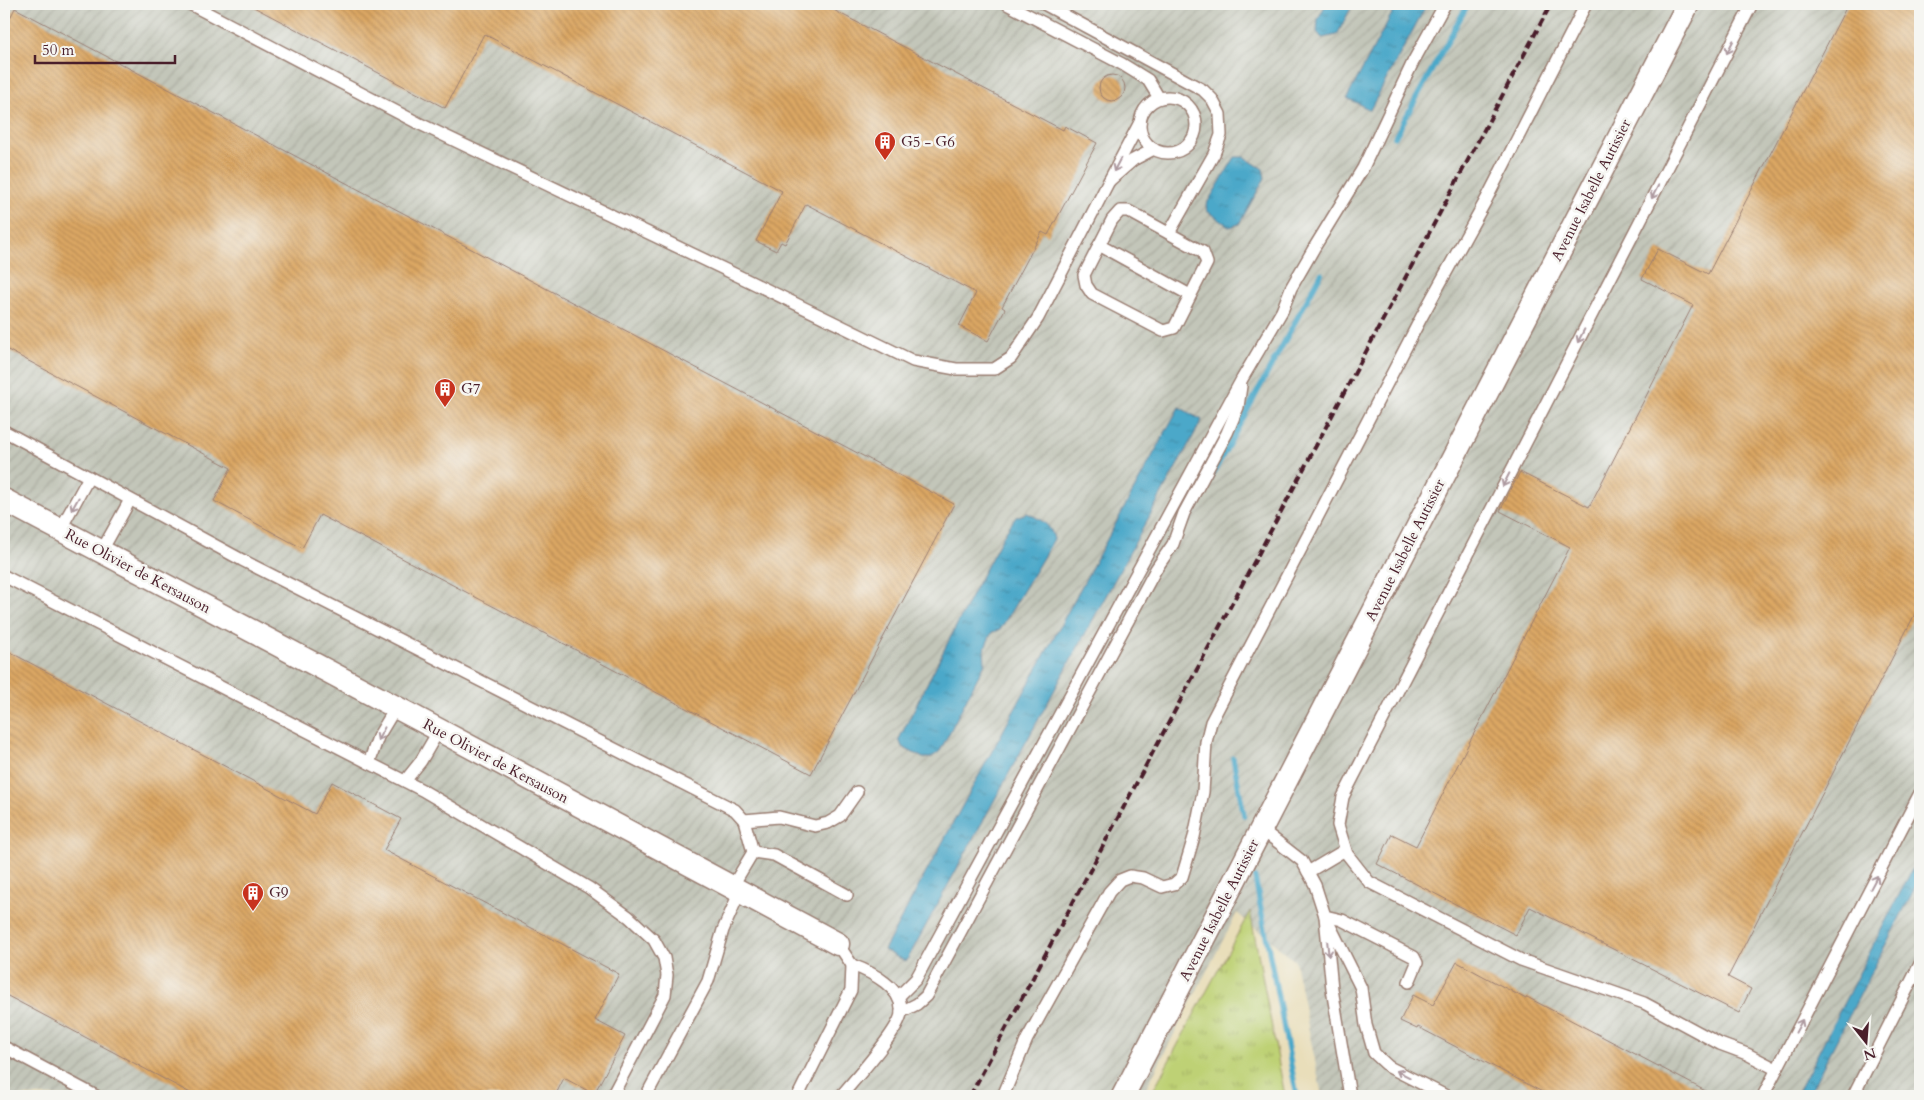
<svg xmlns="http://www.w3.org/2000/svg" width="1924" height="1100" viewBox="0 0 1924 1100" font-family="Cardo,serif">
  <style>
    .industrial { fill: url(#industrial-furrows) }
    .grass { fill: url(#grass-tufts); stroke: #847850 }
    .water { fill: url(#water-ripples); stroke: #4a647a }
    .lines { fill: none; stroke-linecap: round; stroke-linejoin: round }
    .stream { stroke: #4ba8c9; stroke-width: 5.5 }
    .building { fill: url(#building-back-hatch) }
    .service-casing { stroke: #9a7e72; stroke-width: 14 }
    .minor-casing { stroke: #9a7e72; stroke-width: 25 }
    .service { stroke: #fff; stroke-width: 11 }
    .minor { stroke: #fff; stroke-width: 22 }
    .rail { stroke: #4a1f2b; stroke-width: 4; stroke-dasharray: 8 4; stroke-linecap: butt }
    .oneway { stroke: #ae9aa0 }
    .labels { text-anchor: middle; stroke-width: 5; stroke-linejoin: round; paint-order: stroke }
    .poi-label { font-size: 15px; fill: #4a1f2b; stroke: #f6f6f2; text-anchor: start }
    .street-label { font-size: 15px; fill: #4a1f2b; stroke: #f6f6f2 }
  </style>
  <defs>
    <pattern id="industrial-furrows" width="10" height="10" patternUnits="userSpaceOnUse" patternTransform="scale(1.25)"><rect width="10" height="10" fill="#c3c6b9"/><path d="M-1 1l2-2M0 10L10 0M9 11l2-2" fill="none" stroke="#a9aa9f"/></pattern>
    <pattern id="grass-tufts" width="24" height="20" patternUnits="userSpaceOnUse" patternTransform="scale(1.25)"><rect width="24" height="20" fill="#bed175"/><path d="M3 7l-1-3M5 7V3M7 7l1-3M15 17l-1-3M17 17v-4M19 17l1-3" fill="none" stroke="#a5b365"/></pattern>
    <pattern id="water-ripples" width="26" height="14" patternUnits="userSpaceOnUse" patternTransform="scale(1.25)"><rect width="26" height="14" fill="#4ba8c9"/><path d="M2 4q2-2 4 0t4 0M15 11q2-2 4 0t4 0" fill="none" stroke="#4088a3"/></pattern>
    <pattern id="building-back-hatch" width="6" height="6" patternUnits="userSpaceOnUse" patternTransform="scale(1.25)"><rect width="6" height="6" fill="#dba763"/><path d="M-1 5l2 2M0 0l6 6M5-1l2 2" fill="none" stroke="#b48752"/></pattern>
  </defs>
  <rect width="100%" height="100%" fill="#f6f6f2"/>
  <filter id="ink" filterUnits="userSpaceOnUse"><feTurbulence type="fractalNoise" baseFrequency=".02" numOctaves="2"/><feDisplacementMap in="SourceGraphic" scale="10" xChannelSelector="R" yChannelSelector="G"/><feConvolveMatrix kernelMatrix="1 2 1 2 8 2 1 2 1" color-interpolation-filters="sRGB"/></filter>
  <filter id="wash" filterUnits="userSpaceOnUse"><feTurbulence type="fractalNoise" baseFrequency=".0096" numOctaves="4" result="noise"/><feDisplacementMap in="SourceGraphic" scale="20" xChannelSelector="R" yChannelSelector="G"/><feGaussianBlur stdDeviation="1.12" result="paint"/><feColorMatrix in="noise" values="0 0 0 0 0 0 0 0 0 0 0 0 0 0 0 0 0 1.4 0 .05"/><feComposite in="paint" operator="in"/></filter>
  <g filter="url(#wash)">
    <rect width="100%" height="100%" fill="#e9deba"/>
    <!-- industrial -->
    <polygon class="industrial" points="4,4 1920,4 1920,1096 1322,1096 1295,961 1237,913 1142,1096 4,1096"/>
    <!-- grass -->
    <polygon class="grass" points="1250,911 1285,1096 1150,1096"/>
    <!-- water -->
    <g class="water">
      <polygon points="1326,4 1353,4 1337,35 1322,38 1317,32 1318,19"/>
      <polygon points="1397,4 1427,4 1370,110 1347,98"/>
      <polygon points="1235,157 1244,157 1263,169 1265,178 1239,224 1230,227 1207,211 1206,205"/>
      <polygon points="1179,407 1202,420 906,962 884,950"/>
      <path d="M1027,513C1040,519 1051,524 1054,539L1000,630L992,632L984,650L985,663L940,751L931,758H923L902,747L899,739L979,581L1006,531L1016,517Z"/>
      <polygon points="1920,854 1920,878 1808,1096 1796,1096"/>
    </g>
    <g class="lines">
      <!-- stream -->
      <g class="stream">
        <polyline points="1395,137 1468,4"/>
        <polyline points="1188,520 1321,274"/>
        <polyline points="1233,758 1244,815"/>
        <polyline points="1255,878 1297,1096"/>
      </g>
    </g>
    <g id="blocks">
      <!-- building -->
      <g class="building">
        <polygon points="248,4 822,4 1063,130 1065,126 1097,143 1048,235 1042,232 1002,307 1005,309 988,341 959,326 976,293 806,204 785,244 781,242 776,251 756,241 782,191 484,34 445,108"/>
        <polygon points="1848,4 1920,4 1920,604 1728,977 1751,989 1739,1013 1530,907 1516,935 1377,864 1392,834 1416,846 1570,547 1500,511 1520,472 1589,507 1693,305 1642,279 1658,249 1708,274"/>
        <polygon points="15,8 954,504 811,774 320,515 302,548 214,501 231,468 4,348 4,30"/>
        <circle cx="1112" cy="88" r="13"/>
        <polygon points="4,649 315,814 332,782 401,819 384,850 619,974 595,1020 625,1036 594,1094 564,1078 555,1096 196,1096 4,994"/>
        <polygon points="1457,962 1526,999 1527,997 1715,1096 1550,1096 1418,1027 1417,1029 1400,1021 1413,995 1433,1005"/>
      </g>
    </g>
  </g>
  <g filter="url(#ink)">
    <use href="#blocks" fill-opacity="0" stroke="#9a7e72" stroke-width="1"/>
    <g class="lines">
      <!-- service casing -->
      <g class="service-casing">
        <g id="service">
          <polyline points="190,4 418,123 751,282 913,361 956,369 994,369 1011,358 1038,318 1109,181"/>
          <polyline points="1007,4 1122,64 1148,80 1159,98"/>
          <polyline points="1044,4 1203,90 1212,99 1220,114 1221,135 1214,154 1169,233"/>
          <polyline points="1752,4 1343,797 1338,825 1347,854 1369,882 1521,960 1644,1003 1720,1044 1747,1054 1776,1069"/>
          <circle cx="1168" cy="125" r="28"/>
          <polyline points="1140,122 1109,181 1133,160 1154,149"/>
          <polygon points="1120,211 1128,211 1203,252 1207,263 1174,328 1163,331 1092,294 1086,285 1084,275 1112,220"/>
          <polyline points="1099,245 1190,295"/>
          <polyline points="4,431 242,560 735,810 744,820 753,852"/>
          <polyline points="60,530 89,477"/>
          <polyline points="101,552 130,500"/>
          <polyline points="4,576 422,790 589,888 629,917 654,940 664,958 667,975 665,995 612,1096"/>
          <polyline points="369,763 378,737 396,707"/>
          <polyline points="405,781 421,761 439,730"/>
          <polyline points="744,820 779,817 815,826 828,823 840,816 857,792"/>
          <polyline points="1261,829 1302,861 1315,885 1325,916 1342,920 1414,957 1417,963 1409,982"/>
          <polyline points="1308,872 1345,850"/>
          <polyline points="732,887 753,852 774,855 847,895"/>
          <polyline points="898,997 916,979 1242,379 1282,311 1291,288 1314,248 1363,168 1413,62 1445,4"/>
          <polyline points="901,1012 917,1004 926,996 1156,569 1173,544 1184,513 1227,433 1238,407 1241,386"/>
          <polyline points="4,1047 96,1096"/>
          <polyline points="646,1096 708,981 723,930 740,891"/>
          <polyline points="798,1096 851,990 852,965 838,944"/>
          <path d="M841,1096C854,1080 900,1030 901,1013C904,988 871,972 852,965"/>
          <polyline points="1003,1096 1027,1039 1109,892 1120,880 1130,876 1143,878 1162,887 1174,884 1182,877 1194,837 1203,792 1206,742 1211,722 1421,318 1486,200 1586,4"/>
          <polyline points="1350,1096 1332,989 1325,916 1361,988 1366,1025 1374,1053 1389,1067 1446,1096"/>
          <polyline points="1763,1096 1920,793"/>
          <polyline points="1853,1096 1920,964"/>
        </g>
      </g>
      <!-- minor casing -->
      <g class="minor-casing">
        <g id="minor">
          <polyline points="4,500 439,730 838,944"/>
          <polyline points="1123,1096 1688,4"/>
        </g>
      </g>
      <!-- service -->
      <use href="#service" class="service"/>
      <!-- minor -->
      <use href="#minor" class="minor"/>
      <!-- rail -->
      <polyline class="rail" points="970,1096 1551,4"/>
    </g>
    <!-- one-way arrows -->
    <defs><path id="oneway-shaft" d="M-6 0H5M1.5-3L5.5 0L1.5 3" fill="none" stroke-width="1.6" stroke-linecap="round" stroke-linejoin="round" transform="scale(1.25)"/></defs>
    <g class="oneway">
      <use href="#oneway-shaft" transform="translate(1730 47) rotate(117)"/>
      <use href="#oneway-shaft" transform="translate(1117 165) rotate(117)"/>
      <use href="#oneway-shaft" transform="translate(1655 192) rotate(117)"/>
      <use href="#oneway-shaft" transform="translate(1581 336) rotate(117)"/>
      <use href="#oneway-shaft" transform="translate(1506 480) rotate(117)"/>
      <use href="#oneway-shaft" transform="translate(75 504) rotate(119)"/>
      <use href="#oneway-shaft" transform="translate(381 734) rotate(118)"/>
      <use href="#oneway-shaft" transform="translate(1874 882) rotate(-62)"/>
      <use href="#oneway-shaft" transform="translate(1328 949) rotate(84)"/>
      <use href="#oneway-shaft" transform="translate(1799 1026) rotate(-62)"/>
      <use href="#oneway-shaft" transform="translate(1403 1074) rotate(-153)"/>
    </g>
  </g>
  <!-- icons -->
  <defs>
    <g id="building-pin" transform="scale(1.125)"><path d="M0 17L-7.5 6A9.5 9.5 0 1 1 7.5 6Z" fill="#c8321e" stroke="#f6f6f2"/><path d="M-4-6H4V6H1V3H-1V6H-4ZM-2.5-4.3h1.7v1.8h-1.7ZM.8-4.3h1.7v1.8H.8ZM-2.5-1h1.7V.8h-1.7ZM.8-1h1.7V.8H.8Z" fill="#fff"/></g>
  </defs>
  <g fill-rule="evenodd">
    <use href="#building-pin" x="885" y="142"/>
    <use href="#building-pin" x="445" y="389"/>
    <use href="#building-pin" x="253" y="893"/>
  </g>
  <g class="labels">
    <!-- poi labels -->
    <g class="poi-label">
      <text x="901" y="147">G5 - G6</text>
      <text x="461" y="394">G7</text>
      <text x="269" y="898">G9</text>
    </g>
    <!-- street labels -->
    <g class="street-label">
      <text transform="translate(1591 190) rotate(-63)" y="5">Avenue Isabelle Autissier</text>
      <text transform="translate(1405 550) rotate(-63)" y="5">Avenue Isabelle Autissier</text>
      <text transform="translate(138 571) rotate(28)" y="5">Rue Olivier de Kersauson</text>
      <text transform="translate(496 761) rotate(28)" y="5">Rue Olivier de Kersauson</text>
      <text transform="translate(1219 910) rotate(-63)" y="5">Avenue Isabelle Autissier</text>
    </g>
  </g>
  <!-- margin -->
  <rect width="1924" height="1100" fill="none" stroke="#f6f6f2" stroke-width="20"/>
  <!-- north arrow -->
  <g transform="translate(1866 1042) rotate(163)" stroke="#f6f6f2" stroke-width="4" paint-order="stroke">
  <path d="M0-4L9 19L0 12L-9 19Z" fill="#4a1f2b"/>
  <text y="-8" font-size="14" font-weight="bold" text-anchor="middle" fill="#4a1f2b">N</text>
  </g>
  <!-- scale -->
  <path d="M35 55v8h140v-8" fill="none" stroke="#4a1f2b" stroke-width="2.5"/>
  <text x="42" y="55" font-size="15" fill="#4a1f2b" stroke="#f6f6f2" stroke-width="4" paint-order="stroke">50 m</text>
</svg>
